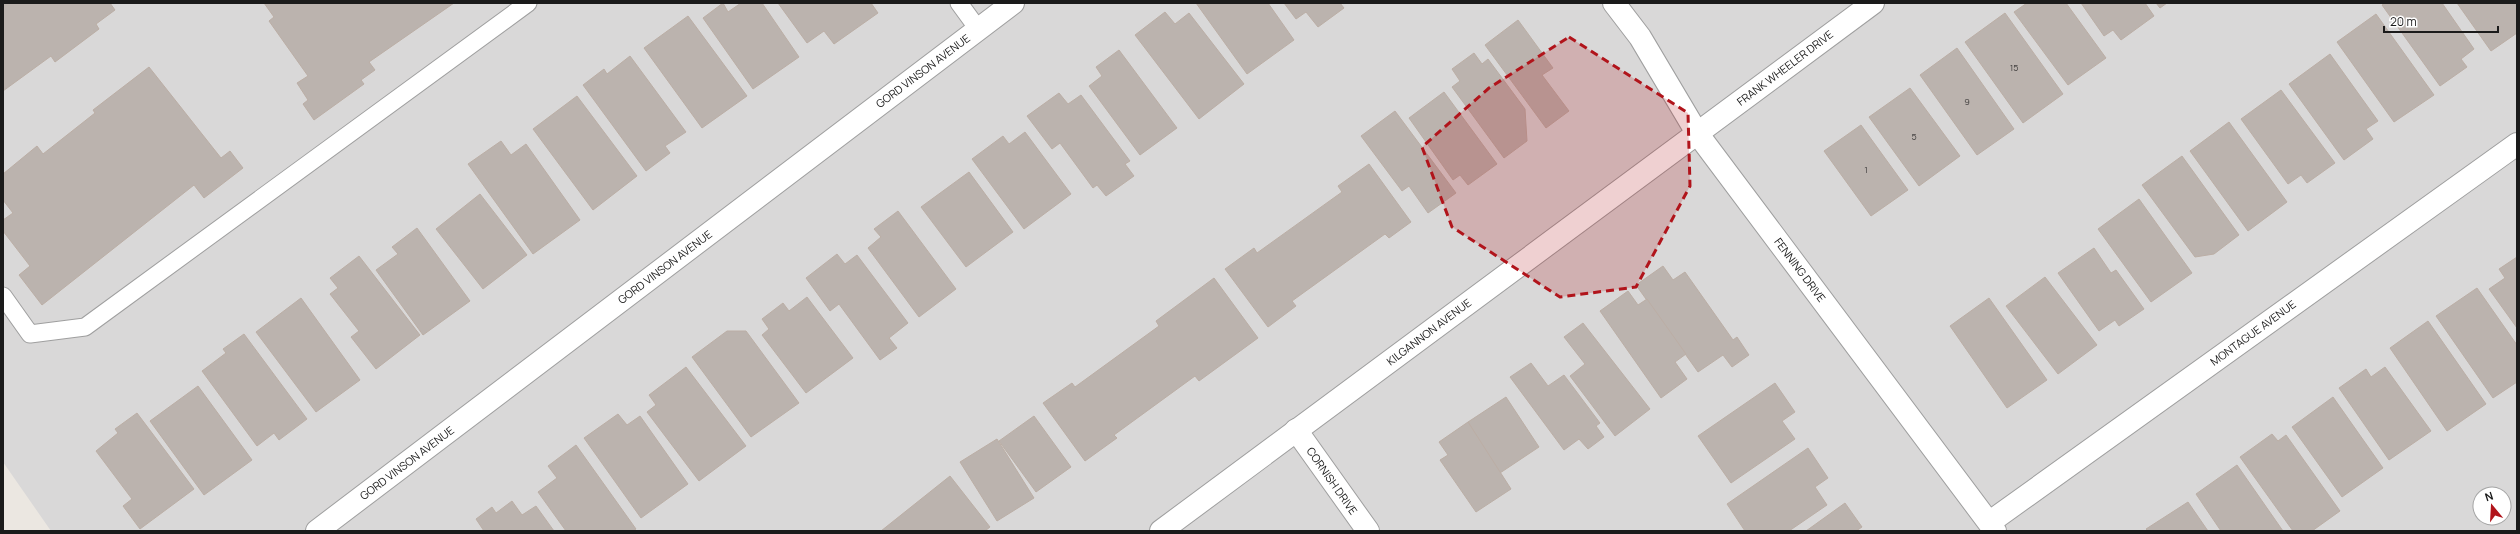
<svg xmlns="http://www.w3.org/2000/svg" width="2520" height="534" viewBox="0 0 2520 534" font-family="Manrope,sans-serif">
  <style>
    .residential { fill: #d9d8d8; fill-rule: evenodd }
    .building { fill: #bbb3ae; stroke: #bbaea5 }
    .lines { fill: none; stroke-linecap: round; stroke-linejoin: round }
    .service-casing { stroke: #9f9f9f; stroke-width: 19 }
    .minor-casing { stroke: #9f9f9f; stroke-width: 24 }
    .service { stroke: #fff; stroke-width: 17 }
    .minor { stroke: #fff; stroke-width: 22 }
    .marked { fill: #b1141b; fill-opacity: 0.2; stroke: #b1141b; stroke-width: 3; stroke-dasharray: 8 5; stroke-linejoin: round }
    .labels { text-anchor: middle; stroke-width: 3.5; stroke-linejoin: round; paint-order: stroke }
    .number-label { font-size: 9px; fill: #434140 }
    .street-label { font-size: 11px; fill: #1b1b1b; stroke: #fff }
  </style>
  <rect width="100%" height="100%" fill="#ebe7e1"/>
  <!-- residential -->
  <path class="residential" d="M3,3H2517V531H51L3,462ZM2480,494H2504V518H2480Z"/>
  <!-- building -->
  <g class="building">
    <polygon points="3,3 110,3 115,10 96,24 99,29 55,62 51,56 3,91"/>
    <polygon points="264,3 454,3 369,62 375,70 361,80 364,84 314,120 303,104 308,100 297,83 308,76 269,21 274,17"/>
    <polygon points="723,3 728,12 741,3 762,3 799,57 753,89 703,18"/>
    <polygon points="778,3 871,3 878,13 834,44 824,31 807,43"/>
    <polygon points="1196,3 1268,3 1294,40 1247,74"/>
    <polygon points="1284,3 1340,3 1344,8 1318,27 1306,12 1296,19"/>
    <polygon points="2027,3 2066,3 2106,58 2068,85 2014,12"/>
    <polygon points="2081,3 2145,3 2154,16 2121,40 2113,30 2104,36"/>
    <polygon points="2156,3 2167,3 2160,8"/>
    <polygon points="2385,3 2442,3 2474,49 2461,59 2467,67 2440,86 2382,5"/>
    <polygon points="2457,3 2517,3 2517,33 2491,51"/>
    <polygon points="1165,12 1175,24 1189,13 1244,84 1199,119 1135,35"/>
    <polygon points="2005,13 2063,94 2023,123 1965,42"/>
    <polygon points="2376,14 2434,95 2394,122 2337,42"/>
    <polygon points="688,16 747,96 702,128 644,48"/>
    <polygon points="1518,20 1553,68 1542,75 1569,111 1546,128 1485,45"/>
    <polygon points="1957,48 2014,129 1977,155 1920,75"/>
    <polygon points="1119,50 1177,128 1140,155 1089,86 1102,76 1096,67"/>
    <polygon points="1474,53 1482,64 1488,59 1525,109 1527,141 1504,158 1452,87 1460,81 1452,69"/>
    <polygon points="2330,54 2378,121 2366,129 2373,139 2344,160 2289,84"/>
    <polygon points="630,56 686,132 665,146 670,153 646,171 583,85 604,69 607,74"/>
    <polygon points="149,67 221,158 230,151 243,168 204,198 194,185 42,305 19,275 30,266 3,231 3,220 13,213 3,200 3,174 37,146 43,154 95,113 93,110"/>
    <polygon points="1910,88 1960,156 1919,186 1869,117"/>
    <polygon points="2281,90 2335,163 2307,183 2301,175 2288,184 2241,119"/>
    <polygon points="1444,92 1497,164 1468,185 1460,175 1453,180 1409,118"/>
    <polygon points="1059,93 1068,104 1081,95 1130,161 1125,164 1134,176 1106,196 1097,185 1093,188 1060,143 1052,149 1027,116"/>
    <polygon points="577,96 637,176 593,210 533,129"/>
    <polygon points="1395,111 1456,193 1428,213 1409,186 1402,191 1361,136"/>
    <polygon points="2229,122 2287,202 2248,231 2190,151"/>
    <polygon points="1861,125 1908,190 1871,216 1824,151"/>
    <polygon points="1025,132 1071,194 1024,229 972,159 1003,136 1009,144"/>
    <polygon points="501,141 511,155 526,144 580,220 533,254 468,164"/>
    <polygon points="2182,156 2239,235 2214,254 2195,257 2142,185"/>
    <polygon points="1369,164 1411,222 1389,238 1385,234 1292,301 1296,306 1268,327 1225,269 1254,248 1257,253 1342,192 1338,186"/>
    <polygon points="969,172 1013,232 966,267 921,207"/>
    <polygon points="480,194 527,255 483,289 436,229"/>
    <polygon points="2139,199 2192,273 2151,302 2098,229"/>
    <polygon points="898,211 956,289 919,317 868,248 881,237 874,229"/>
    <polygon points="417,228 470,301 423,335 376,270 398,254 392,247"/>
    <polygon points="2094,248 2111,273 2116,270 2144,309 2119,326 2115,320 2099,331 2058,273"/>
    <polygon points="837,254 845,264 857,255 908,323 889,338 897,348 880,360 839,304 830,311 806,278"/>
    <polygon points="359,256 420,335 376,369 351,337 359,331 330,294 338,288 330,278"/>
    <polygon points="2517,257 2517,328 2489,289 2505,278 2499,269"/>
    <polygon points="1663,266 1673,280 1685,272 1733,340 1737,337 1749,355 1732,367 1723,355 1698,372 1636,285"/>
    <polygon points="2045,277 2097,345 2058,374 2006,306"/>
    <polygon points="1214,278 1258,338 1199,381 1195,376 1114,435 1117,438 1085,461 1043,403 1072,383 1075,387 1159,326 1156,321"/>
    <polygon points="2477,288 2517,345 2517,382 2493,398 2436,316"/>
    <polygon points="1628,291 1638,305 1647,299 1686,354 1675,362 1687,379 1661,398 1600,311"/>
    <polygon points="807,297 853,358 806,393 762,335 769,329 762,319 783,303 789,311"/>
    <polygon points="301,298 360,380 316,412 256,332"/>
    <polygon points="1989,298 2047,380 2007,408 1950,326"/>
    <polygon points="2428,321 2486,404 2447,431 2390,348"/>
    <polygon points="1583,323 1650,409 1615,436 1570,376 1585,364 1564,337"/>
    <polygon points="727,331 746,331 799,403 751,437 692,357"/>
    <polygon points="244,334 307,419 279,440 274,433 257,446 202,371 226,353 223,349"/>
    <polygon points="1531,363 1548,386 1564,375 1600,423 1596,426 1604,437 1588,449 1579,439 1564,450 1510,377"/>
    <polygon points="686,367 746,446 699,481 647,412 656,405 649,395"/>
    <polygon points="2385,367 2431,431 2389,460 2339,388 2366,369 2371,377"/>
    <polygon points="1775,383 1795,412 1782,421 1795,439 1731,483 1698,436"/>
    <polygon points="198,386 252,460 204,495 150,421"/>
    <polygon points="1506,397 1539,447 1500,473 1468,422"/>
    <polygon points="2333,397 2383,468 2342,497 2292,427"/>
    <polygon points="137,413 194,489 140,529 123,506 132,499 96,451 118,433 115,429"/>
    <polygon points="618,414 627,425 640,416 688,484 641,518 584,438"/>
    <polygon points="1034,416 1071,467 1036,492 999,441"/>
    <polygon points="1468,422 1511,489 1476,512 1440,460 1448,455 1439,442"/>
    <polygon points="2272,434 2278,441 2286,435 2340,511 2312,531 2293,531 2240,457"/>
    <polygon points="997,439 1034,498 997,521 960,462"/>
    <polygon points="576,445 636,529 633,531 566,531 538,492 557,478 548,466"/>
    <polygon points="1808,448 1828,478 1815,487 1827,505 1789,531 1745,531 1727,504"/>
    <polygon points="2237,465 2283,531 2221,531 2196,494"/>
    <polygon points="950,476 990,527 985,531 881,531"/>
    <polygon points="512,501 522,515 536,506 554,531 484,531 476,519 492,507 496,513"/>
    <polygon points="2188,502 2208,531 2148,531 2146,529"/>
    <polygon points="1845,503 1862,527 1856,531 1806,531"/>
  </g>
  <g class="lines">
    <!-- service casing -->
    <g class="service-casing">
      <g id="service">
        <polyline points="959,3 978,29"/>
        <polyline points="3,296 30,334 85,327 528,3"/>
      </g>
    </g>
    <!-- minor casing -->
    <g class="minor-casing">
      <g id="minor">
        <polyline points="1614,3 1640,37 1697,133 1995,531"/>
        <polyline points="1296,430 1368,531"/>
        <polyline points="1990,522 2517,144"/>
        <polyline points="317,531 1013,3"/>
        <polyline points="1161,531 1873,3"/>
      </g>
    </g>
    <!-- service -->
    <use href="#service" class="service"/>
    <!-- minor -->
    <use href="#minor" class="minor"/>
  </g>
  <!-- marked area -->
  <path class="marked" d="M1569,37L1688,113L1690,186L1636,287L1560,297L1452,227L1422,147L1489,88Z"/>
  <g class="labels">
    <!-- number labels -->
    <g class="number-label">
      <text x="2014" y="71">15</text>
      <text x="1967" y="105">9</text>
      <text x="1914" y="140">5</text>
      <text x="1866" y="173">1</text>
    </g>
    <!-- street labels -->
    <g class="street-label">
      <text transform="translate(1785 68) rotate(-37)" y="4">FRANK WHEELER DRIVE</text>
      <text transform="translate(923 71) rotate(-37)" y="4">GORD VINSON AVENUE</text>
      <text transform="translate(665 267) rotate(-37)" y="4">GORD VINSON AVENUE</text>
      <text transform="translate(1800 270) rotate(53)" y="4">FENNING DRIVE</text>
      <text transform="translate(1429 332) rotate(-37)" y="4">KILGANNON AVENUE</text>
      <text transform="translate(2253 333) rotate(-36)" y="4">MONTAGUE AVENUE</text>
      <text transform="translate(407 463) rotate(-37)" y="4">GORD VINSON AVENUE</text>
      <text transform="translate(1332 481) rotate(55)" y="4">CORNISH DRIVE</text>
    </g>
  </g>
  <!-- border -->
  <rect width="2520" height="534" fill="none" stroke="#1b1b1b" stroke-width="8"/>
  <!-- north arrow -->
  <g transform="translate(2492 506) rotate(342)"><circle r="19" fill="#ffffff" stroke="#a4a4a4"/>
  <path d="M0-3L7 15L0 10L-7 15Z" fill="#b1141b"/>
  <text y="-6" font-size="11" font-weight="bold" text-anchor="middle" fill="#1b1b1b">N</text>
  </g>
  <!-- scale -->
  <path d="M2384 26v6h114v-6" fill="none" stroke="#1b1b1b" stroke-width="2"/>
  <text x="2390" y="26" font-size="12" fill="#1b1b1b" stroke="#ffffff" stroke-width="3" paint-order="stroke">20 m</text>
</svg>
